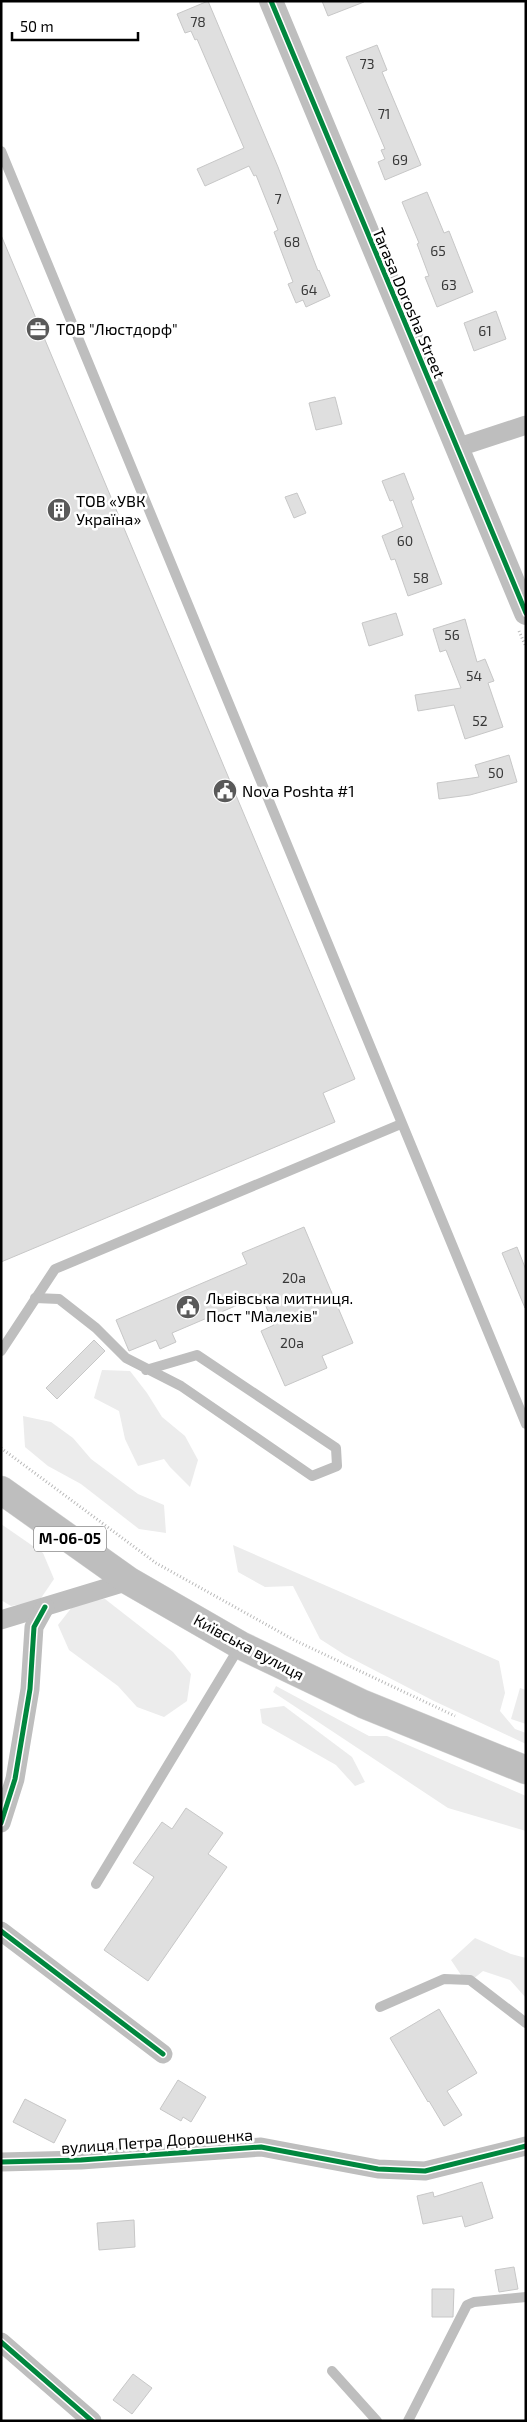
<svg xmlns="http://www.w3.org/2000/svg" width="527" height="2422" viewBox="0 0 527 2422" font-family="'Exo 2',sans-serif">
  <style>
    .green { fill: #ececec }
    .building { fill: #dfdfdf; stroke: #c7c7c7 }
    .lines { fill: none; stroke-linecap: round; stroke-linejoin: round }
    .trunk-casing { stroke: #dbdbdb; stroke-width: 29 }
    .path { stroke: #b9b9b9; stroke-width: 3; stroke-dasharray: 1 2.5; stroke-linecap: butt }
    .service { stroke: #bebebe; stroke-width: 10 }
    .minor { stroke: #bebebe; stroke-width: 19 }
    .tertiary { stroke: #bebebe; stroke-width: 24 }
    .trunk { stroke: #bebebe; stroke-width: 28 }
    .cycleway-casing { stroke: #fff; stroke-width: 8 }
    .cycleway { stroke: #00873e; stroke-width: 5 }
    .labels { text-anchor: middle; stroke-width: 5; stroke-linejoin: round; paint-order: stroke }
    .number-label { font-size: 14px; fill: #383838 }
    .shield { fill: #fff; stroke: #4c4c4c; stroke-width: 1 }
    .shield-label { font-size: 15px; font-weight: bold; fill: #000 }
    .street-label { font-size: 16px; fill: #000; stroke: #fff }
    .poi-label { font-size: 16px; fill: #000; stroke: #fff; text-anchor: start }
  </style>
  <rect width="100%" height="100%" fill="#fff"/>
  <!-- green -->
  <g class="green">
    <polygon points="102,1370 130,1371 147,1393 162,1417 185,1436 198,1460 190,1487 170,1467 164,1459 138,1466 125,1439 119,1411 94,1398"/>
    <polygon points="23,1416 51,1422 73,1438 91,1459 138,1494 164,1505 166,1533 139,1529 81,1484 48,1466 25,1447"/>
    <polygon points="1,1524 43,1553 54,1579 39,1601 11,1606 1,1600"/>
    <polygon points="233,1545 499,1661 505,1693 500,1711 515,1729 526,1733 526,1744 434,1701 345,1655 320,1639 293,1586 265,1587 238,1572"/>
    <polygon points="105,1599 173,1652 191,1674 187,1701 164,1717 137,1707 118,1686 69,1650 58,1625 76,1602"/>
    <polygon points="276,1686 369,1736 387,1736 526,1796 526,1831 448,1808 273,1692"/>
    <polygon points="520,1688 526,1690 526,1724 511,1719"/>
    <polygon points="284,1706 352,1757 365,1782 355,1786 336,1765 262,1723 260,1709"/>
    <polygon points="475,1938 511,1954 526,1958 526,1998 510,1980 483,1971 467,1984 451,1960"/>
  </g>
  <!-- building -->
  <g class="building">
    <polygon points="208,1 278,167 318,271 319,270 330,296 306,307 303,300 296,303 288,284 293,282 274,232 278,230 256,175 254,176 249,166 205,186 197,169 244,148 197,39 195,40 191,31 185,33 177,14"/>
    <polygon points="322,1 364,1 364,2 328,16"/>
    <polygon points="377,45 387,70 382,72 421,165 385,180 378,162 385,159 381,150 385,149 346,57"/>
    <polygon points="427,192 444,233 449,231 473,292 437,307 425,277 429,276 417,244 419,243 402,202"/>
    <polygon points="1,235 355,1079 323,1093 335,1122 1,1262"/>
    <polygon points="496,311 506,339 474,351 464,323"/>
    <polygon points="335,397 342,424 316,430 309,403"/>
    <polygon points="404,473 414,499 411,501 442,584 408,596 395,559 391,560 382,536 403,527 393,500 390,501 382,481"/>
    <polygon points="297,493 306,513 294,518 285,497"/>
    <polygon points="396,613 403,635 369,646 362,623"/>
    <polygon points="465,619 477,662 485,659 494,681 488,683 503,727 465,739 454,705 418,711 415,695 461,688 446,650 440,652 433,629"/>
    <polygon points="509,755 517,782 470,795 439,799 437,783 479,777 475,765"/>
    <polygon points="304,1227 353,1343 322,1356 327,1368 285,1386 261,1331 274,1325 261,1295 172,1333 176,1342 160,1349 156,1340 129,1351 116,1320 247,1264 242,1253"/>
    <polygon points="517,1247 526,1270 525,1308 502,1253"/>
    <polygon points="94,1340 105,1351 57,1399 46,1388"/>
    <polygon points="186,1808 223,1833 208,1854 227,1867 148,1981 104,1950 154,1877 133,1863 162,1822 172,1829"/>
    <polygon points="439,2009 477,2073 447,2091 462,2115 444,2126 429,2101 428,2102 390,2038"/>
    <polygon points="178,2080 206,2097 191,2122 183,2117 181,2121 160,2109"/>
    <polygon points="25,2099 66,2120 54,2143 13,2122"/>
    <polygon points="482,2182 493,2218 465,2227 462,2216 423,2224 417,2196 433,2192 434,2197"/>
    <polygon points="134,2220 135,2247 99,2250 97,2223"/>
    <polygon points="514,2267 518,2289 499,2292 495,2270"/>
    <polygon points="432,2289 454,2289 453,2317 432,2317"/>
    <polygon points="133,2374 152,2388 132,2414 113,2400"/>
  </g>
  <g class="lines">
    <!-- trunk casing -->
    <g class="trunk-casing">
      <polyline id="trunk" points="1,1490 129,1581 240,1645 363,1704 526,1770"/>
    </g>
    <!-- path -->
    <g class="path">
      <polyline points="519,631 526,647"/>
      <polyline points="1,1448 156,1563 294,1640 455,1716"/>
    </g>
    <!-- service -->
    <g class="service">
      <polyline points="1,151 526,1424"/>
      <polyline points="35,1298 59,1299 96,1328 126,1358 181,1386 312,1476 337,1466 336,1448 197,1355 146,1370"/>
      <polyline points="1,1351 55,1269 401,1124"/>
      <polyline points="96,1884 240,1646"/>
      <polyline points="380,2007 444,1979 470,1980 526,2023"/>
      <polyline points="332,2371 377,2421"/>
      <polyline points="408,2421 467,2305 474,2302 526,2297"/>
    </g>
    <!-- minor -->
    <g class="minor">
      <polyline points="456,448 526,425"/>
      <polyline points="1,1620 129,1581"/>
      <polyline points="1,1823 15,1779 30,1689 34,1627 45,1607"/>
      <polyline points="1,1931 163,2054"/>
      <polyline points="1,2162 81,2160 261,2147 378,2169 425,2171 526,2146"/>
      <polyline points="1,2342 92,2421"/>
    </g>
    <!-- tertiary -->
    <polyline class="tertiary" points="271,1 526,613"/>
    <!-- trunk -->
    <use href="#trunk" class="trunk"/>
    <!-- cycleway casing -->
    <g class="cycleway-casing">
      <g id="cycleway">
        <polyline points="271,1 526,613"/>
        <polyline points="1,1823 15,1779 30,1689 34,1627 45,1607"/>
        <polyline points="1,1931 163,2054"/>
        <polyline points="1,2162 81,2160 261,2147 378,2169 425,2171 526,2146"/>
        <polyline points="1,2342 92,2421"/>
      </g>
    </g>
    <!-- cycleway -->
    <use href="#cycleway" class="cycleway"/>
  </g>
  <!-- icons -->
  <defs>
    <g id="office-disc" transform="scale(1.25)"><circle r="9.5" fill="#595959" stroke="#fff"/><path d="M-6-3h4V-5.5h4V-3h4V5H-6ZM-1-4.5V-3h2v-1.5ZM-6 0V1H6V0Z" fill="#fff"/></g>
    <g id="building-disc" transform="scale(1.25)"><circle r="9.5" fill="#595959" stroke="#fff"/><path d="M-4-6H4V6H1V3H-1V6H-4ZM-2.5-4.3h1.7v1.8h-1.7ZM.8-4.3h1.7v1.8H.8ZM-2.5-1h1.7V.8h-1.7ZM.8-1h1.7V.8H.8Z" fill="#fff"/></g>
    <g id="civic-disc" transform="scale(1.25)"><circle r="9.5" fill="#595959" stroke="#fff"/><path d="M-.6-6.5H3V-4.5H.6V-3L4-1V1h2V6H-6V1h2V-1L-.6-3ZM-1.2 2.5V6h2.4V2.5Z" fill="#fff"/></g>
  </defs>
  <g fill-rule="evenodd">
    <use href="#office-disc" x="38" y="329"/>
    <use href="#building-disc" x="59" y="510"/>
    <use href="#civic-disc" x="225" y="791"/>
    <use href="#civic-disc" x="188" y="1307"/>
  </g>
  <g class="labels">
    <!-- number labels -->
    <g class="number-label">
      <text x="198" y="27">78</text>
      <text x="367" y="69">73</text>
      <text x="384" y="119">71</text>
      <text x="400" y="165">69</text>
      <text x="278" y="204">7</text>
      <text x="292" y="247">68</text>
      <text x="438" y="256">65</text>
      <text x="449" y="290">63</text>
      <text x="309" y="295">64</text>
      <text x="485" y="336">61</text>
      <text x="405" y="546">60</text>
      <text x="421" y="583">58</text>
      <text x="452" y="640">56</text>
      <text x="474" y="681">54</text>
      <text x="480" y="726">52</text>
      <text x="496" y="778">50</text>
      <text x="294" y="1283">20а</text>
      <text x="292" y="1348">20а</text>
    </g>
    <!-- shield labels -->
    <rect class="shield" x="34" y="1526.5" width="72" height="25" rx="4"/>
    <g class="shield-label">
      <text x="70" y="1544">М-06-05</text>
    </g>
    <!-- street labels -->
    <g class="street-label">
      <text transform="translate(409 303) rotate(67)" y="6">Tarasa Dorosha Street</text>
      <text transform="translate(249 1647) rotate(28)" y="6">Київська вулиця</text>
      <text transform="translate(157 2141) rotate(-4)" y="6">вулиця Петра Дорошенка</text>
    </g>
    <!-- poi labels -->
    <g class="poi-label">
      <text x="56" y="335">ТОВ "Люстдорф"</text>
      <text x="76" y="507">ТОВ «УВК<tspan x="76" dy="18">Україна»</tspan></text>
      <text x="242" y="797">Nova Poshta #1</text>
      <text x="206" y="1304">Львівська митниця.<tspan x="206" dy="18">Пост "Малехів"</tspan></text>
    </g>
  </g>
  <!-- border -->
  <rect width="527" height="2422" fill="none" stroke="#000000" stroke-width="5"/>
  <!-- scale -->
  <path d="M12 32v8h126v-8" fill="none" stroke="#000000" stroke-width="2.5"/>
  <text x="20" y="32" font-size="15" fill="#000000" stroke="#ffffff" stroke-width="4" paint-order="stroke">50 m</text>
</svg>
